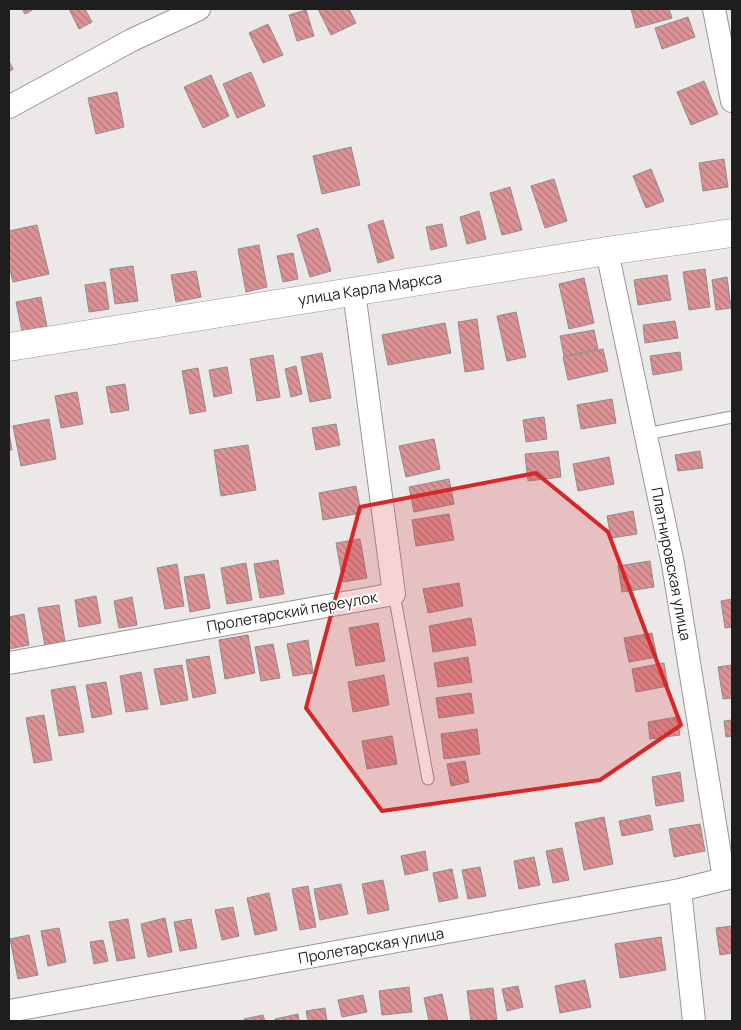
<svg xmlns="http://www.w3.org/2000/svg" width="741" height="1030" viewBox="0 0 741 1030" font-family="Manrope,sans-serif">
  <style>
    .building { fill: url(#building-back-hatch); stroke: #908c8c }
    .lines { fill: none; stroke-linecap: round; stroke-linejoin: round }
    .service-casing { stroke: #9a9696; stroke-width: 13 }
    .minor-casing { stroke: #9a9696; stroke-width: 24 }
    .secondary-casing { stroke: #9a9696; stroke-width: 29 }
    .service { stroke: #fff; stroke-width: 11 }
    .minor { stroke: #fff; stroke-width: 22 }
    .secondary { stroke: #fff; stroke-width: 28 }
    .marked { fill: #d62828; fill-opacity: 0.2; stroke: #d62828; stroke-width: 4; stroke-linejoin: round }
    .labels { text-anchor: middle; stroke-width: 4; stroke-linejoin: round; paint-order: stroke }
    .street-label { font-size: 15px; fill: #1f1e1e; stroke: #fff }
  </style>
  <defs>
    <pattern id="building-back-hatch" width="6" height="6" patternUnits="userSpaceOnUse" patternTransform="scale(1.25)"><rect width="6" height="6" fill="#dd9396"/><path d="M-1 5l2 2M0 0l6 6M5-1l2 2" fill="none" stroke="#b3777a"/></pattern>
  </defs>
  <rect width="100%" height="100%" fill="#ece8e8"/>
  <!-- building -->
  <g class="building">
    <polygon points="22,9 34,9 25,14"/>
    <polygon points="69,9 85,9 92,22 79,29"/>
    <polygon points="318,9 349,9 356,23 331,35"/>
    <polygon points="631,9 669,9 672,18 636,28"/>
    <polygon points="306,10 314,36 297,41 289,15"/>
    <polygon points="688,17 695,37 662,49 655,28"/>
    <polygon points="268,24 283,55 263,63 249,33"/>
    <polygon points="9,61 13,69 9,72"/>
    <polygon points="251,72 265,106 237,118 223,84"/>
    <polygon points="211,75 229,116 203,128 184,87"/>
    <polygon points="704,81 718,114 691,125 677,92"/>
    <polygon points="117,92 124,127 96,134 88,98"/>
    <polygon points="351,147 360,185 322,194 313,156"/>
    <polygon points="724,159 728,187 703,191 699,163"/>
    <polygon points="651,169 664,201 646,208 633,176"/>
    <polygon points="554,179 567,221 545,228 531,186"/>
    <polygon points="510,187 522,230 502,235 490,193"/>
    <polygon points="479,211 486,239 467,244 460,217"/>
    <polygon points="383,220 394,258 378,263 368,225"/>
    <polygon points="442,224 447,246 431,250 426,227"/>
    <polygon points="37,225 49,274 13,282 9,266 9,231"/>
    <polygon points="318,228 331,271 310,277 297,235"/>
    <polygon points="259,245 267,287 246,292 238,249"/>
    <polygon points="293,253 298,279 283,282 277,256"/>
    <polygon points="133,266 138,301 115,304 110,269"/>
    <polygon points="705,269 710,307 689,310 683,272"/>
    <polygon points="196,271 201,297 176,302 171,275"/>
    <polygon points="667,275 671,300 638,305 634,280"/>
    <polygon points="727,277 731,308 716,310 712,280"/>
    <polygon points="584,278 594,323 569,329 559,284"/>
    <polygon points="105,282 109,309 89,312 85,285"/>
    <polygon points="41,297 48,332 23,336 16,302"/>
    <polygon points="516,312 526,357 507,361 497,316"/>
    <polygon points="477,319 484,369 465,372 458,322"/>
    <polygon points="675,321 678,338 645,343 643,325"/>
    <polygon points="445,323 451,353 388,365 382,335"/>
    <polygon points="594,330 598,349 564,356 560,336"/>
    <polygon points="603,349 608,371 568,380 563,357"/>
    <polygon points="680,352 682,370 653,375 650,356"/>
    <polygon points="322,353 331,398 310,402 301,357"/>
    <polygon points="273,355 280,397 257,401 250,359"/>
    <polygon points="296,366 302,394 291,397 285,369"/>
    <polygon points="227,367 232,393 214,397 209,370"/>
    <polygon points="198,368 206,411 190,414 182,371"/>
    <polygon points="125,384 129,410 111,413 106,387"/>
    <polygon points="77,392 83,424 61,428 55,396"/>
    <polygon points="612,399 616,423 581,429 577,405"/>
    <polygon points="544,417 547,439 526,442 523,420"/>
    <polygon points="49,419 56,459 21,466 13,426"/>
    <polygon points="336,424 340,445 316,450 312,428"/>
    <polygon points="9,433 12,450 9,450"/>
    <polygon points="434,439 440,469 406,477 399,446"/>
    <polygon points="248,445 256,490 221,496 214,450"/>
    <polygon points="558,451 561,477 528,481 525,454"/>
    <polygon points="700,451 703,468 678,471 675,455"/>
    <polygon points="609,457 614,484 578,491 573,464"/>
    <polygon points="449,479 454,504 414,512 409,487"/>
    <polygon points="356,486 361,513 323,520 319,493"/>
    <polygon points="633,511 637,534 611,538 607,516"/>
    <polygon points="449,514 454,540 416,546 412,520"/>
    <polygon points="360,539 367,578 343,582 336,543"/>
    <polygon points="278,560 284,594 260,598 254,564"/>
    <polygon points="650,561 654,587 622,592 618,566"/>
    <polygon points="246,563 252,600 227,604 221,568"/>
    <polygon points="177,564 184,606 165,609 157,568"/>
    <polygon points="204,574 210,608 190,612 184,577"/>
    <polygon points="459,583 463,606 428,613 423,589"/>
    <polygon points="96,596 101,623 79,627 75,600"/>
    <polygon points="132,597 137,625 119,628 114,601"/>
    <polygon points="732,599 732,627 725,628 721,601"/>
    <polygon points="59,605 65,642 45,646 38,608"/>
    <polygon points="24,614 29,645 9,649 9,617"/>
    <polygon points="471,618 476,645 433,652 429,626"/>
    <polygon points="378,623 385,661 356,666 349,628"/>
    <polygon points="652,633 657,657 629,662 624,638"/>
    <polygon points="248,635 255,673 225,679 219,640"/>
    <polygon points="308,640 313,673 293,676 287,644"/>
    <polygon points="273,644 280,678 261,681 255,647"/>
    <polygon points="209,656 216,693 193,698 186,660"/>
    <polygon points="468,657 472,682 438,687 434,663"/>
    <polygon points="664,663 668,686 636,692 632,669"/>
    <polygon points="182,665 188,700 161,705 154,669"/>
    <polygon points="732,665 732,698 723,699 718,667"/>
    <polygon points="141,672 148,709 126,712 120,676"/>
    <polygon points="384,675 389,705 353,712 348,682"/>
    <polygon points="106,682 112,714 92,718 86,685"/>
    <polygon points="75,686 84,732 59,736 51,690"/>
    <polygon points="471,693 474,713 439,718 436,698"/>
    <polygon points="44,715 52,760 34,763 26,718"/>
    <polygon points="677,717 680,735 650,739 648,722"/>
    <polygon points="732,720 732,736 726,737 724,721"/>
    <polygon points="477,729 480,754 444,759 441,734"/>
    <polygon points="392,736 397,764 367,769 362,741"/>
    <polygon points="465,761 469,782 451,786 447,764"/>
    <polygon points="680,772 684,801 656,806 652,777"/>
    <polygon points="650,815 653,830 622,836 619,821"/>
    <polygon points="604,817 613,864 584,870 575,823"/>
    <polygon points="700,824 705,851 674,857 669,829"/>
    <polygon points="562,848 569,880 553,883 546,851"/>
    <polygon points="425,851 428,870 405,875 401,856"/>
    <polygon points="534,857 540,885 519,889 514,861"/>
    <polygon points="480,867 486,896 468,899 462,870"/>
    <polygon points="452,869 458,898 439,902 433,873"/>
    <polygon points="383,880 389,910 368,914 362,884"/>
    <polygon points="341,884 348,914 320,920 314,889"/>
    <polygon points="308,886 316,927 300,930 292,889"/>
    <polygon points="269,893 277,930 255,935 247,898"/>
    <polygon points="233,907 239,936 222,940 215,910"/>
    <polygon points="165,918 172,952 148,957 141,924"/>
    <polygon points="128,919 135,958 117,961 109,922"/>
    <polygon points="191,919 197,948 180,951 174,922"/>
    <polygon points="732,926 732,953 720,955 716,928"/>
    <polygon points="59,928 66,962 48,966 41,931"/>
    <polygon points="29,935 38,975 18,979 10,939"/>
    <polygon points="661,937 666,970 620,978 615,944"/>
    <polygon points="103,940 108,961 94,964 90,942"/>
    <polygon points="585,980 591,1007 560,1013 555,986"/>
    <polygon points="518,986 523,1007 507,1011 502,989"/>
    <polygon points="409,987 412,1012 382,1015 379,991"/>
    <polygon points="493,988 497,1021 471,1021 467,991"/>
    <polygon points="442,994 448,1021 429,1021 424,998"/>
    <polygon points="363,995 367,1012 342,1017 338,1000"/>
    <polygon points="325,1008 327,1021 308,1021 306,1011"/>
    <polygon points="298,1014 299,1021 276,1021 275,1019"/>
    <polygon points="263,1015 265,1021 244,1021 244,1019"/>
  </g>
  <g class="lines">
    <!-- service casing -->
    <g class="service-casing">
      <g id="service">
        <polyline points="646,434 732,417"/>
        <polyline points="394,594 428,779"/>
      </g>
    </g>
    <!-- minor casing -->
    <g class="minor-casing">
      <g id="minor">
        <polyline points="714,9 732,101"/>
        <polyline points="9,107 132,40 199,9"/>
        <polyline points="607,251 673,564 724,879"/>
        <polyline points="9,663 394,594 354,292"/>
        <polyline points="680,890 694,1021"/>
        <polyline points="9,1011 680,890 732,877"/>
      </g>
    </g>
    <!-- secondary casing -->
    <g class="secondary-casing">
      <polyline id="secondary" points="9,347 607,251 732,233"/>
    </g>
    <!-- service -->
    <use href="#service" class="service"/>
    <!-- minor -->
    <use href="#minor" class="minor"/>
    <!-- secondary -->
    <use href="#secondary" class="secondary"/>
  </g>
  <!-- marked area -->
  <path class="marked" d="M536,473L608,532L681,725L600,780L382,811L306,708L360,507Z"/>
  <g class="labels">
    <!-- street labels -->
    <g class="street-label">
      <text transform="translate(370 289) rotate(-9)" y="5">улица Карла Маркса</text>
      <text transform="translate(671 564) rotate(79)" y="5">Платнировская улица</text>
      <text transform="translate(292 612) rotate(-10)" y="5">Пролетарский переулок</text>
      <text transform="translate(371 946) rotate(-10)" y="5">Пролетарская улица</text>
    </g>
  </g>
  <!-- border -->
  <rect width="741" height="1030" fill="none" stroke="#1f1e1e" stroke-width="20"/>
</svg>
